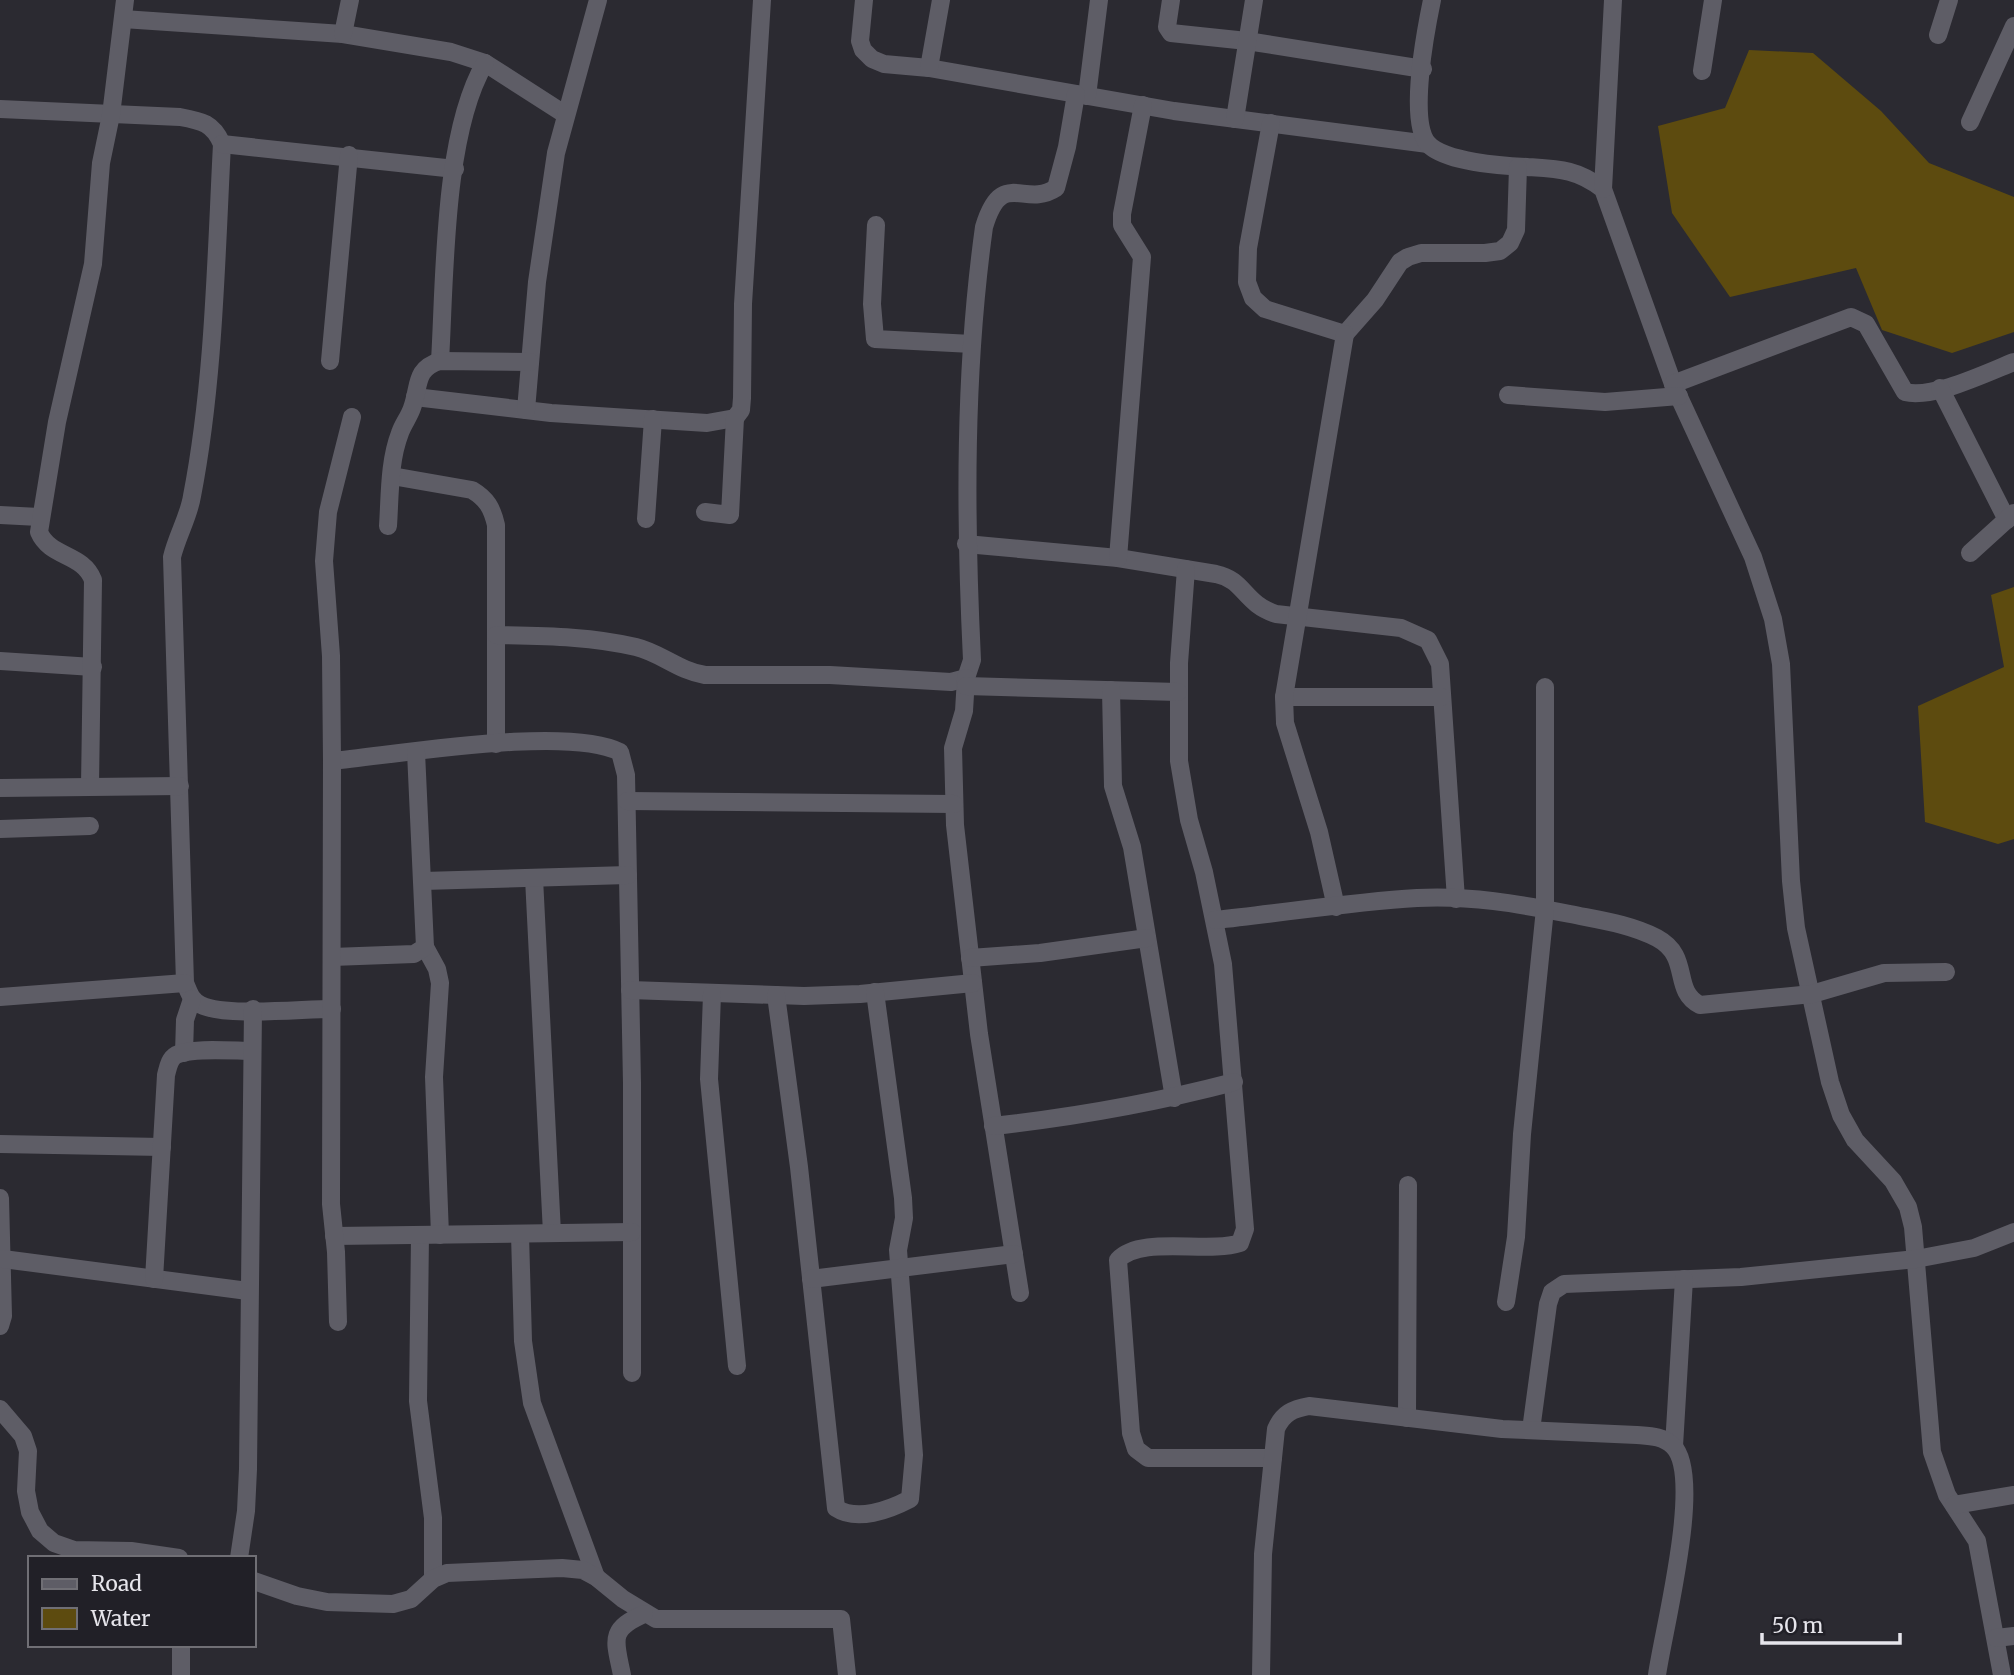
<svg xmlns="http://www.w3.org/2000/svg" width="2014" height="1675" viewBox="0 0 2014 1675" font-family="Merriweather,serif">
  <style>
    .water { fill: #5d4b0f }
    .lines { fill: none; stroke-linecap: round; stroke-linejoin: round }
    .street { stroke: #5e5d66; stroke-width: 18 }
  </style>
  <rect width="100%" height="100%" fill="#2b2a31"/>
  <!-- water -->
  <g class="water">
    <polygon points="1749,50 1813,53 1881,111 1929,163 2014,197 2014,332 1952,353 1882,330 1856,268 1730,297 1672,213 1658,126 1725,108"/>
    <polygon points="2014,587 2014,839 1998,844 1925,822 1918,706 2004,667 1991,595"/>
  </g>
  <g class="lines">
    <!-- street -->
    <g class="street">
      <polyline points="864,0 860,41 863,50 872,59 884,64 929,68 1174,111 1428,144"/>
      <polyline points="1171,0 1167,27 1171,33 1247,41 1423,69"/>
      <path d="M1432,0C1426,29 1408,121 1428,144C1445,162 1503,166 1527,167C1559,169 1577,169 1603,189L1673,384L1753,557L1773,619L1781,664L1791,881L1796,928L1830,1082L1841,1115L1855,1140L1893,1181L1908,1207L1913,1227L1932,1452L1947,1495L1977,1541L2002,1675"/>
      <polyline points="123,19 343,34 451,52 485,63 566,115"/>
      <polyline points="343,34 350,0"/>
      <polyline points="1938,35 1949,0"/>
      <polyline points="929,68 941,0"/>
      <polyline points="1702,71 1713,0"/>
      <polyline points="1087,96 1099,0"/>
      <path d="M0,109L180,117C202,121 213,123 222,144C216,259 214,383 192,496C189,516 177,536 172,557L185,983C189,992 191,1001 201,1005C226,1017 301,1009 332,1009"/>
      <polyline points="1235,119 1254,0"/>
      <polyline points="1970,122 2014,26"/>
      <polyline points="1271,123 1248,248 1247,282 1253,298 1265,309 1345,334 1375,300 1400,262 1408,257 1421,253 1485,253 1500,251 1510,243 1516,230 1518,167"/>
      <polyline points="222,144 455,169"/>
      <polyline points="1603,189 1613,0"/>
      <polyline points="876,225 872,304 875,339 972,344"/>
      <polyline points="330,361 349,155"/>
      <path d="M440,361C445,278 443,134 485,63"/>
      <path d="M1673,384L1851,317L1866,324L1905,392C1933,399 1986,373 2014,362"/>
      <polyline points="1940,388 2007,520"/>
      <polyline points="1508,395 1605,402 1679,396"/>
      <polyline points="415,397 551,413 707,423 735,418 741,410 742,398 743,304 762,0"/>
      <polyline points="526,410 537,282 556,153 598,0"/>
      <path d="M392,476L472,490C487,499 492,508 496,525V744"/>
      <polyline points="705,512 730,515 735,418"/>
      <polyline points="0,515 39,517"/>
      <polyline points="646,519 653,419"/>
      <path d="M388,526C390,496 389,461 400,433C403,424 409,417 412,408C420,386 414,369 440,361L530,362"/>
      <path d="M966,544L1118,558L1216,574C1245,580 1243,603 1276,614L1401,628L1428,640L1440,664L1456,899"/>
      <polyline points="1970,553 2014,513"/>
      <polyline points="1118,558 1142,257 1122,225 1122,214 1143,105"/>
      <path d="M1186,569L1179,663V761L1189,820L1204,872L1223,964L1245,1229L1240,1243C1207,1254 1141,1235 1118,1260L1131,1433L1136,1449L1148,1458H1273"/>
      <path d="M496,635C543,636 590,636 636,647C661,653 679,671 705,675H830L951,682L966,678L972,660C965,516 964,371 984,227C1002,167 1024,209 1056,188L1067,147L1076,94"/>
      <polyline points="0,661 93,667"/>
      <polyline points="966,678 964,711 953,748 955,825 979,1034 1020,1293"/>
      <polyline points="966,686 1178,692"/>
      <polyline points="1111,690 1113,786 1132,847 1174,1098"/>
      <polyline points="1284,697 1442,697"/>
      <path d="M332,761C396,755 567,725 620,752L626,775L632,1083V1373"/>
      <path d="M90,786L93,580C83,553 50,558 39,532L57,422L93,264L101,163L111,115L125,0"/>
      <polyline points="0,788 180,786"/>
      <polyline points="627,801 954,804"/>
      <polyline points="0,829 90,826"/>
      <polyline points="534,878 552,1233"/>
      <polyline points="423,881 628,875"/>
      <polyline points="1336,907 1319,832 1285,723 1284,697 1345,334"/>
      <path d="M1215,920C1282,913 1350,902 1417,898C1468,895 1520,904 1570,914C1599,920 1630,924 1657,938C1692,957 1671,990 1700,1005L1812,994L1884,973L1946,972"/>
      <polyline points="425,947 437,969 440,983 434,1077 440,1235"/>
      <polyline points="332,957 414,954 425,947 416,752"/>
      <polyline points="970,958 1040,953 1147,938"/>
      <polyline points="630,990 804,996 860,994 973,983"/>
      <polyline points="712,994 709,1079 737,1366"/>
      <path d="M776,995L799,1167L836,1508C857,1522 889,1510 910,1499L914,1455L898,1250L904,1218L903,1198L875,992"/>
      <polyline points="0,997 185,983"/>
      <polyline points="184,1053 185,1020 192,999"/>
      <path d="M993,1126C1075,1117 1154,1103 1234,1082"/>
      <polyline points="0,1144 162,1147"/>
      <polyline points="0,1198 3,1316 0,1326"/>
      <polyline points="520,1234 523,1341 532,1403 596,1577"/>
      <polyline points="420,1235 418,1401 433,1518 433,1579"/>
      <polyline points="334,1236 632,1232"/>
      <polyline points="3,1259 248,1291"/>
      <path d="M154,1279L166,1075C168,1068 169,1059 176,1055C191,1047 235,1051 252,1051"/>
      <polyline points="811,1279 1014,1254"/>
      <polyline points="1506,1302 1516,1237 1522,1134 1545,909 1545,687"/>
      <polyline points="338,1322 336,1252 331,1204 332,761 331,656 324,561 328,512 352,417"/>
      <polyline points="0,1409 23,1436 28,1451 26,1491 30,1512 40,1531 54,1543 74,1550 131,1551 179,1558"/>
      <polyline points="1407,1418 1408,1185"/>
      <polyline points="1531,1430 1548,1304 1552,1292 1564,1284 1741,1277 1916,1259 1974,1248 2014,1232"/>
      <polyline points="1674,1446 1684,1279"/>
      <polyline points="1954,1505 2014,1495"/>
      <polyline points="239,1558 246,1511 248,1469 253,1009"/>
      <polyline points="254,1581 297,1596 327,1602 393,1604 411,1599 433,1579 447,1573 562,1568 583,1570 596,1577 623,1599 656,1619 841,1619 847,1675"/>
      <polyline points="1996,1638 2014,1636"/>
      <polyline points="181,1675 181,1645"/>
      <path d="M622,1675C615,1640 608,1630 644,1614"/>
      <path d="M1261,1675L1263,1554L1276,1429C1283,1413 1293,1409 1309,1406L1502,1429L1637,1435C1650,1436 1663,1436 1673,1446C1704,1476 1663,1631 1657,1675"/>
    </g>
  </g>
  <!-- legend -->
  <rect x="28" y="1556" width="228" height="91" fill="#212027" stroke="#706f75" stroke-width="2"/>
  <rect x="42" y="1579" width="35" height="10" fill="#5e5d66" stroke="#706f75" stroke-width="2"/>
  <text x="91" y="1591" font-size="21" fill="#e6e5eb">Road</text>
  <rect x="42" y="1608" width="35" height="21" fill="#5d4b0f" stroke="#706f75" stroke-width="2"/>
  <text x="91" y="1626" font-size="21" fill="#e6e5eb">Water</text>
  <!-- scale -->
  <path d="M1762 1633v10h138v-10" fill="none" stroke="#e6e5eb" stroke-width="3.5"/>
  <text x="1772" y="1633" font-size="21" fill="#e6e5eb" stroke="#212027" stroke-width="5" paint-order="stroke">50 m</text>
</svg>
